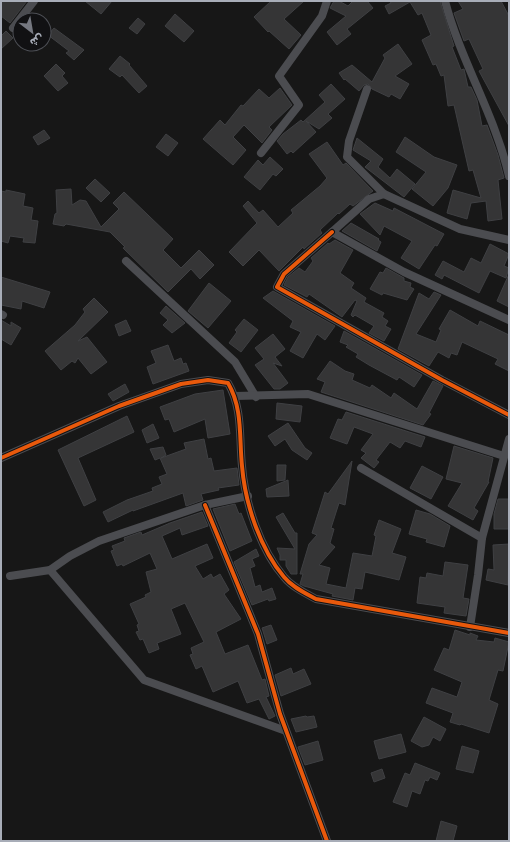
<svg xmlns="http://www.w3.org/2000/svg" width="510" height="842" viewBox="0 0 510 842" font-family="Rubik,'Noto Sans Arabic',sans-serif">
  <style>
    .building { fill: #353536; stroke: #3f4043 }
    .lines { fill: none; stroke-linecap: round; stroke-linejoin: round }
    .minor { stroke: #4b4c50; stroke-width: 8 }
    .cycleway-casing { stroke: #111113; stroke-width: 6 }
    .cycleway { stroke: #e8590c; stroke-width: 4 }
  </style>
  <rect width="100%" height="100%" fill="#171717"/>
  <!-- building -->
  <g class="building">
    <polygon points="1,1 27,1 10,23 1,16"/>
    <polygon points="85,1 112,1 101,14"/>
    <polygon points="271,1 304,1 284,19 301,35 289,49 269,31 268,32 254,17"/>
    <polygon points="334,1 339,1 348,6 353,1 367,1 373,8 347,29 351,34 337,45 327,32 346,16 330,8"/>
    <polygon points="390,1 440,1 454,46 452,47 461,70 464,69 468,87 471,87 477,100 482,126 487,125 498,155 504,178 498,180 502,219 488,221 486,201 471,203 467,219 447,213 453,190 481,198 473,170 469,171 454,105 448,106 444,75 441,76 436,64 433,65 422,40 431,35 422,13 418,15 410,2 389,14 385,6 391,3"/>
    <polygon points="458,1 501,1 509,16 509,126 479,71 483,69 469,39 464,41 454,13 463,9"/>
    <polygon points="175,14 194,31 184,42 165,26"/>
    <polygon points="138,18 145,24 137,34 129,28"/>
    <polygon points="54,28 84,50 74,60 66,53 69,51 48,35"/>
    <polygon points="6,31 13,38 1,49 1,36"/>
    <polygon points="398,44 412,64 395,76 409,84 400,99 391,94 389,97 372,89 368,84 364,85 359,91 345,79 344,80 339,73 352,65 372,82 385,58 383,55"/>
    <polygon points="120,56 130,64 129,65 147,86 139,93 122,75 120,77 109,69"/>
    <polygon points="56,64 65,73 62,76 68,83 58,91 44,76"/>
    <polygon points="331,84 345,99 328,114 332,118 319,129 306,121 316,132 293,153 291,151 287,154 277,141 283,134 301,120 303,122 325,102 319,95"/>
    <polygon points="280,88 292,105 269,127 272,130 262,143 244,125 233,137 246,150 233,165 203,139 220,120 225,125 241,105 243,106 259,89 269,98"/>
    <polygon points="44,130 50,138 38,145 33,137"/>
    <polygon points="166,134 178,143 168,156 156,147"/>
    <polygon points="405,137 434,157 457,165 448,188 433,206 412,189 426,172 396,152"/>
    <polygon points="357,138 383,159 378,167 390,178 397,169 415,184 404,197 365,167 371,161 353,150"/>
    <polygon points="327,142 343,165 346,163 373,191 353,206 350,204 339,214 338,213 320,230 322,233 304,249 303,247 279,271 259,250 243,266 229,252 257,223 243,206 248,201 259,213 263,210 278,227 293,213 291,210 320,186 327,178 309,154"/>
    <polygon points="270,157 283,169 276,176 273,174 260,190 244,177 258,160 263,165"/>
    <polygon points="95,179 110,193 101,202 86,188"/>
    <polygon points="71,189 72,205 80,200 86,201 101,227 119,209 113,203 124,192 173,239 163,250 181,268 199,250 214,265 200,279 191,269 168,292 123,248 125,247 110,232 66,224 64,226 53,224 55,214 57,213 56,190"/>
    <polygon points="6,190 25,194 23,206 33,208 31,220 38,221 35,243 23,242 24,238 10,236 8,243 1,241 1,191 6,192"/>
    <polygon points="375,203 393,211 394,208 444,234 437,246 435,245 419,269 401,258 412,241 384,226 380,235 360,214"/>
    <polygon points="351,223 379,239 378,240 381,242 377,251 342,231"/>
    <polygon points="335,240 353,250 340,273 354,283 351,288 366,298 364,302 384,313 382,317 388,321 385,326 391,329 384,341 369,333 374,326 355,315 353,317 351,315 357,301 355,300 342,317 309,294 307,297 284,285 288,277 299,268 305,272 313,261 311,258 328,243 329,244"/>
    <polygon points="490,244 509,254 504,266 509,268 506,278 490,271 479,293 444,275 442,279 435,275 443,261 464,272 471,258 481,263"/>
    <polygon points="386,268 404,278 404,281 411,283 410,287 414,289 407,300 383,293 382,295 370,289 380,272 383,273"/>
    <polygon points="509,274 509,307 497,301"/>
    <polygon points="1,277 50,292 44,308 22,301 21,309 1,305"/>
    <polygon points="209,283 231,301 208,328 188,311"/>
    <polygon points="273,291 335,326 325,340 317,334 303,358 290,351 301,332 290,327 293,321 263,298"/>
    <polygon points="434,292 441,295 416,334 436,342 441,330 439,329 450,310 478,326 480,321 509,335 509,371 495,364 498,359 462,342 457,355 451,353 449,358 438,352 429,366 398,349 419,293 429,299"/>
    <polygon points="94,298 108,312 78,341 87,337 107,362 91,374 78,358 75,363 72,361 61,370 45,351 75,325 85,312 83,309"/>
    <polygon points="166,306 185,323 172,333 163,325 168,320 160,313"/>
    <polygon points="244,319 258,330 241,352 229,343 237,332 235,330"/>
    <polygon points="1,320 11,326 11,322 21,328 11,345 1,339"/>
    <polygon points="126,320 131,331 119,336 115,325"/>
    <polygon points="344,331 422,375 414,387 399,377 397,380 369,365 356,357 358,354 346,347 348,345 340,342"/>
    <polygon points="273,334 285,349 275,357 282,366 273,363 288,383 280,389 274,389 255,365 264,359 255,348"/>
    <polygon points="168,345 174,361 181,358 183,364 186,363 189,371 153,384 147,367 156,363 151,351"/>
    <polygon points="330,361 345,371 354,374 352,380 370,388 372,385 391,398 394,393 417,409 433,381 443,386 429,413 431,414 423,425 321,392 325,382 317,379"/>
    <polygon points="125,384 129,392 113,401 108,394"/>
    <polygon points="223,390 230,434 208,438 205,419 174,432 169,419 165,420 160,407 195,394"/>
    <polygon points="277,403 302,406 300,422 276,419"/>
    <polygon points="346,412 425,437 421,447 405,441 400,448 390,442 376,460 379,462 374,468 361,458 366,453 361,450 373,434 354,427 347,444 330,438 338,419 342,420"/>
    <polygon points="127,416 134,432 78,458 96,500 84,506 58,450"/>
    <polygon points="288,423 305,448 312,453 307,460 292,450 285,439 275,446 268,436"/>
    <polygon points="153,424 159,438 147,443 142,430"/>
    <polygon points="204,439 208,459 211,458 214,471 237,468 239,485 218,488 219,490 201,494 203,500 186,506 183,493 133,511 133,510 108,522 103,512 127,500 153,491 152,488 162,484 159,477 167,474 160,458 155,460 150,449 163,447 166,455 161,458 186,449 184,443"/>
    <polygon points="454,446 493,458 488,482 489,482 474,508 478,511 473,520 448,506 462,483 446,479"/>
    <polygon points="352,461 345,505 339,503 331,528 334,529 330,543 335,547 319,565 330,568 326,584 346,588 353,553 372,556 376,536 374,535 379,520 401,529 392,553 406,557 399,580 365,572 362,589 355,588 353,600 332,596 333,594 304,586 300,584 303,574 300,574 309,544 317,535 312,533 325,492 328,494"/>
    <polygon points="277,465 286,465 285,480 277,481"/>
    <polygon points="422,466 443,477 431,499 410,488"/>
    <polygon points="288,480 289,496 267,497 266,489"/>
    <polygon points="498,499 509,499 509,529 494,529 494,514"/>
    <polygon points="235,504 239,514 241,513 252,541 230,551 213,509"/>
    <polygon points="416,510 430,514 450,526 444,547 426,542 427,539 409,534"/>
    <polygon points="202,512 208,526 182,535 180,528 162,536 172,559 207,544 213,558 195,566 203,579 211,574 213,578 220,574 229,590 224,594 241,619 216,632 225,654 248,645 262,680 265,679 269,696 266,697 275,716 269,719 259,699 247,703 238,681 213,692 202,666 196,669 190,655 193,654 191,648 204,642 185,603 171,609 181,634 157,643 159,649 149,653 143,639 140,640 136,632 139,631 137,625 139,624 130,604 146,597 145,595 151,592 146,572 157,569 150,553 123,566 122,564 117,566 111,551 114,550 112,546 125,541 124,538 141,532 142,535 170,523"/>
    <polygon points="283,513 295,533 297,533 297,574 291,574 286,566 286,560 280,560 280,555 277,548 295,549 276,517"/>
    <polygon points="509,544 508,585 486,580 488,569 494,570 493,545"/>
    <polygon points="256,549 259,556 252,559 255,566 250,568 255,587 260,585 262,592 272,588 276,599 269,601 268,599 252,605 234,562"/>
    <polygon points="445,562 468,565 463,598 469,599 466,616 444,613 445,607 417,603 420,577 426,578 427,573 443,576"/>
    <polygon points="271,625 277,640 267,644 262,628"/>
    <polygon points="455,630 470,635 470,633 478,636 476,640 494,642 495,638 509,642 503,671 498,670 489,700 498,704 489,733 461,724 460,725 450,722 453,713 426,703 432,688 457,697 462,682 434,670 444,648 449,650"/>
    <polygon points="291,668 293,674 304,669 311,684 281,696 275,675"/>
    <polygon points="306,716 307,717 314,716 317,727 296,732 291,719"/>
    <polygon points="424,717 446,729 440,741 433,737 429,745 422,747 411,741"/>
    <polygon points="401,734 406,752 379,759 374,741"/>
    <polygon points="318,741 323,760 305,765 298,747"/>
    <polygon points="462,746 479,751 473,773 456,769"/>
    <polygon points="415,763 440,773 437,780 430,777 428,781 425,780 420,794 412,791 407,807 393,802 405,773 410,775"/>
    <polygon points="382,769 385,778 374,782 371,773"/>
    <polygon points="441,821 457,826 453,841 436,841"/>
  </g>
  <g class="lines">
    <!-- minor -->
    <g class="minor">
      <path d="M445,1C461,62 495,115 509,176"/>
      <polyline points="13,28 34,1"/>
      <polyline points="367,89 349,141 347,157 384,194 460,229 509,240"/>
      <polyline points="261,153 299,105 279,76 322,16 327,1"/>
      <polyline points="384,194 369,199 332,232 404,272 509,320"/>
      <polyline points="332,232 284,274 277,287 442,380 509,415"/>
      <polyline points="126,261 235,362 256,397"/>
      <polyline points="1,314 3,315"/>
      <polyline points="235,396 308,394 504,456"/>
      <path d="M1,458L119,406L181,384L208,380L228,383C243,409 239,437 242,466C245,503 260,549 284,577C292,587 305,593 316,599L509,633"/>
      <polyline points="361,468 482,538"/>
      <polyline points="205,505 258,634 280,714 327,841"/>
      <polyline points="50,570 144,680 286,731"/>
      <polyline points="10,576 50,570 70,556 99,541 205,505 248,496"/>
      <polyline points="470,627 478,575 482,538 509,439"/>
    </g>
    <!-- cycleway casing -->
    <g class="cycleway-casing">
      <g id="cycleway">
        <polyline points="332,232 284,274 277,287 442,380 509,415"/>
        <path d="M1,458L119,406L181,384L208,380L228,383C243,409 239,437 242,466C245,503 260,549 284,577C292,587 305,593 316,599L509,633"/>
        <polyline points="205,505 258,634 280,714 327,841"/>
      </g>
    </g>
    <!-- cycleway -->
    <use href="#cycleway" class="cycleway"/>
  </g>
  <!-- border -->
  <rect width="510" height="842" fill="none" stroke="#a8adb8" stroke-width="4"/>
  <!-- north arrow -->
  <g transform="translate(32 32) rotate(149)"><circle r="19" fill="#111113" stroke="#4d4f55"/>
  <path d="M0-3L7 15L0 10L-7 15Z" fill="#757880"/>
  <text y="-6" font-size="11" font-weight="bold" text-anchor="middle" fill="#a8adb8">ش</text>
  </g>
</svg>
